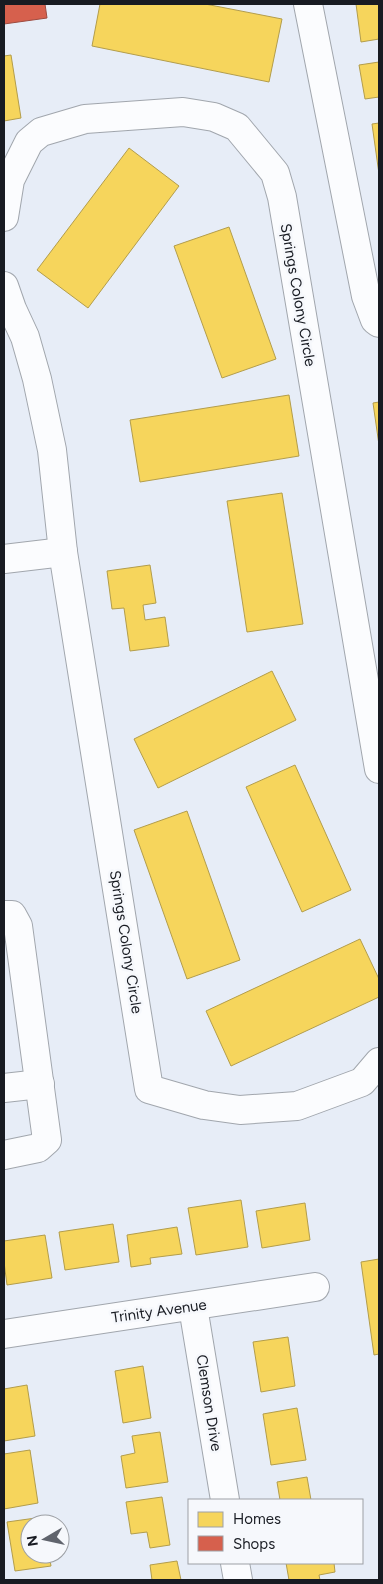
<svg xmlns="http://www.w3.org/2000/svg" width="383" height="1584" viewBox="0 0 383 1584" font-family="Figtree,sans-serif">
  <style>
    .homes { fill: #f6d55c; stroke: #b39d4b }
    .shops { fill: #d6604d; stroke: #9d4b40 }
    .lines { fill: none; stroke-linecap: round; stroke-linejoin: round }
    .minor-casing { stroke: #a1a6ad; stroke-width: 30 }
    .minor { stroke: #fbfcfe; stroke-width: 28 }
    .labels { text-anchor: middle; stroke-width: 5; stroke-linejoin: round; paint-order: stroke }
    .street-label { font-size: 15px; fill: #181b22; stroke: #f6f8fc }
  </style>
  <rect width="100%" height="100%" fill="#e7edf7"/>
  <!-- homes -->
  <g class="homes">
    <polygon points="100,4 205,4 282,19 269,82 92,46"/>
    <polygon points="356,4 379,4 379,39 361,42"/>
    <polygon points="11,55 21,118 4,121 4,56"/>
    <polygon points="379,62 379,97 365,99 359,65"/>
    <polygon points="379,123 379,174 372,124"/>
    <polygon points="129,148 179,186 88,308 37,270"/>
    <polygon points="229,227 276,359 222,378 174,246"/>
    <polygon points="289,395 299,456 140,482 130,420"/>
    <polygon points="379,402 379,445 373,403"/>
    <polygon points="282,493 303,624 247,632 227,501"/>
    <polygon points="150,565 156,603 143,605 145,620 165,617 169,646 130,651 124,608 112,609 107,571"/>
    <polygon points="272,671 296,720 158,788 134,739"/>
    <polygon points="295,765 351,890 302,912 246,787"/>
    <polygon points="187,811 240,960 187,979 134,830"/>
    <polygon points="360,939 379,979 379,997 231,1066 206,1011"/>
    <polygon points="241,1200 248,1247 196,1255 188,1208"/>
    <polygon points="305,1203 310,1240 262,1248 256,1211"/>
    <polygon points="113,1224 119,1262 65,1270 59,1232"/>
    <polygon points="177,1227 182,1254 150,1258 151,1264 131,1267 127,1235"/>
    <polygon points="45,1235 52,1278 7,1285 4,1262 4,1241"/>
    <polygon points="379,1259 379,1354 374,1355 361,1262"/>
    <polygon points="288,1337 295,1386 261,1392 253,1342"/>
    <polygon points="143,1366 151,1418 123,1423 115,1371"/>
    <polygon points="27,1385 35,1436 4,1441 4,1389"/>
    <polygon points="297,1408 306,1460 271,1465 263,1414"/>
    <polygon points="160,1432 168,1482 126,1488 121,1456 135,1453 132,1436"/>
    <polygon points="30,1450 38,1503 4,1509 4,1454"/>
    <polygon points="307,1477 311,1500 280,1500 277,1482"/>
    <polygon points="162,1497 170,1545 150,1548 147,1532 131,1534 126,1502"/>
    <polygon points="43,1517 44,1524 30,1524 30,1554 49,1554 51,1566 15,1571 7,1522"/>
    <polygon points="177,1561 181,1580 152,1580 150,1565"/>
    <polygon points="286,1563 334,1563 335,1572 319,1575 320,1580 289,1580"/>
  </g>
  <!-- shops -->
  <polygon class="shops" points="4,4 45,4 47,18 4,24"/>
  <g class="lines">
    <!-- minor casing -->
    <g class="minor-casing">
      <g id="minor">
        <polyline points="308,4 366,296 375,320 379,323"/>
        <polyline points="4,217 10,180 29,142 41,132 85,119 183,112 214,117 237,127 275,173 282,197 379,769"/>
        <polyline points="4,286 12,309 25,337 37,379 52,450 63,552 149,1089 204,1105 240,1110 297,1106 362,1082 379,1062"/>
        <polyline points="4,559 63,552"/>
        <polyline points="4,915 12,915 18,926 47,1140 38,1148 4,1155"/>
        <polyline points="4,1088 40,1084"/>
        <polyline points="193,1307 225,1500"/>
        <polyline points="4,1334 315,1287"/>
        <polyline points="235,1563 238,1580"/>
      </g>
    </g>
    <!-- minor -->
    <use href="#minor" class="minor"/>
  </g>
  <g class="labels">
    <!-- street labels -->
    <g class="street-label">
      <text transform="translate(298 295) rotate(80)" y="5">Springs Colony Circle</text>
      <text transform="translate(126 942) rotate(81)" y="5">Springs Colony Circle</text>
      <text transform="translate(159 1311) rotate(-8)" y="5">Trinity Avenue</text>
      <text transform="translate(209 1403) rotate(81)" y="5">Clemson Drive</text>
    </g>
  </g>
  <!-- border -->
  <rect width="383" height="1584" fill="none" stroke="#181b22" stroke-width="10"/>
  <!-- legend -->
  <rect x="188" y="1499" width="175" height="65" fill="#f6f8fc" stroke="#9da0a5"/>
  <rect x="198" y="1512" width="25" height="15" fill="#f6d55c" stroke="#9da0a5"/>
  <text x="233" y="1524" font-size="15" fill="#181b22">Homes</text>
  <rect x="198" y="1536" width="25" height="15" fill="#d6604d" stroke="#9da0a5"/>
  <text x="233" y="1549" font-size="15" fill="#181b22">Shops</text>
  <!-- north arrow -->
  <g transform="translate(45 1539) rotate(261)"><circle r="24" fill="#f6f8fc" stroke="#9da0a5"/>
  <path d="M0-4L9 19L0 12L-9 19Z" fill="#60646d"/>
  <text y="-8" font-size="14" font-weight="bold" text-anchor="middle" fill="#181b22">N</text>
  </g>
</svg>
